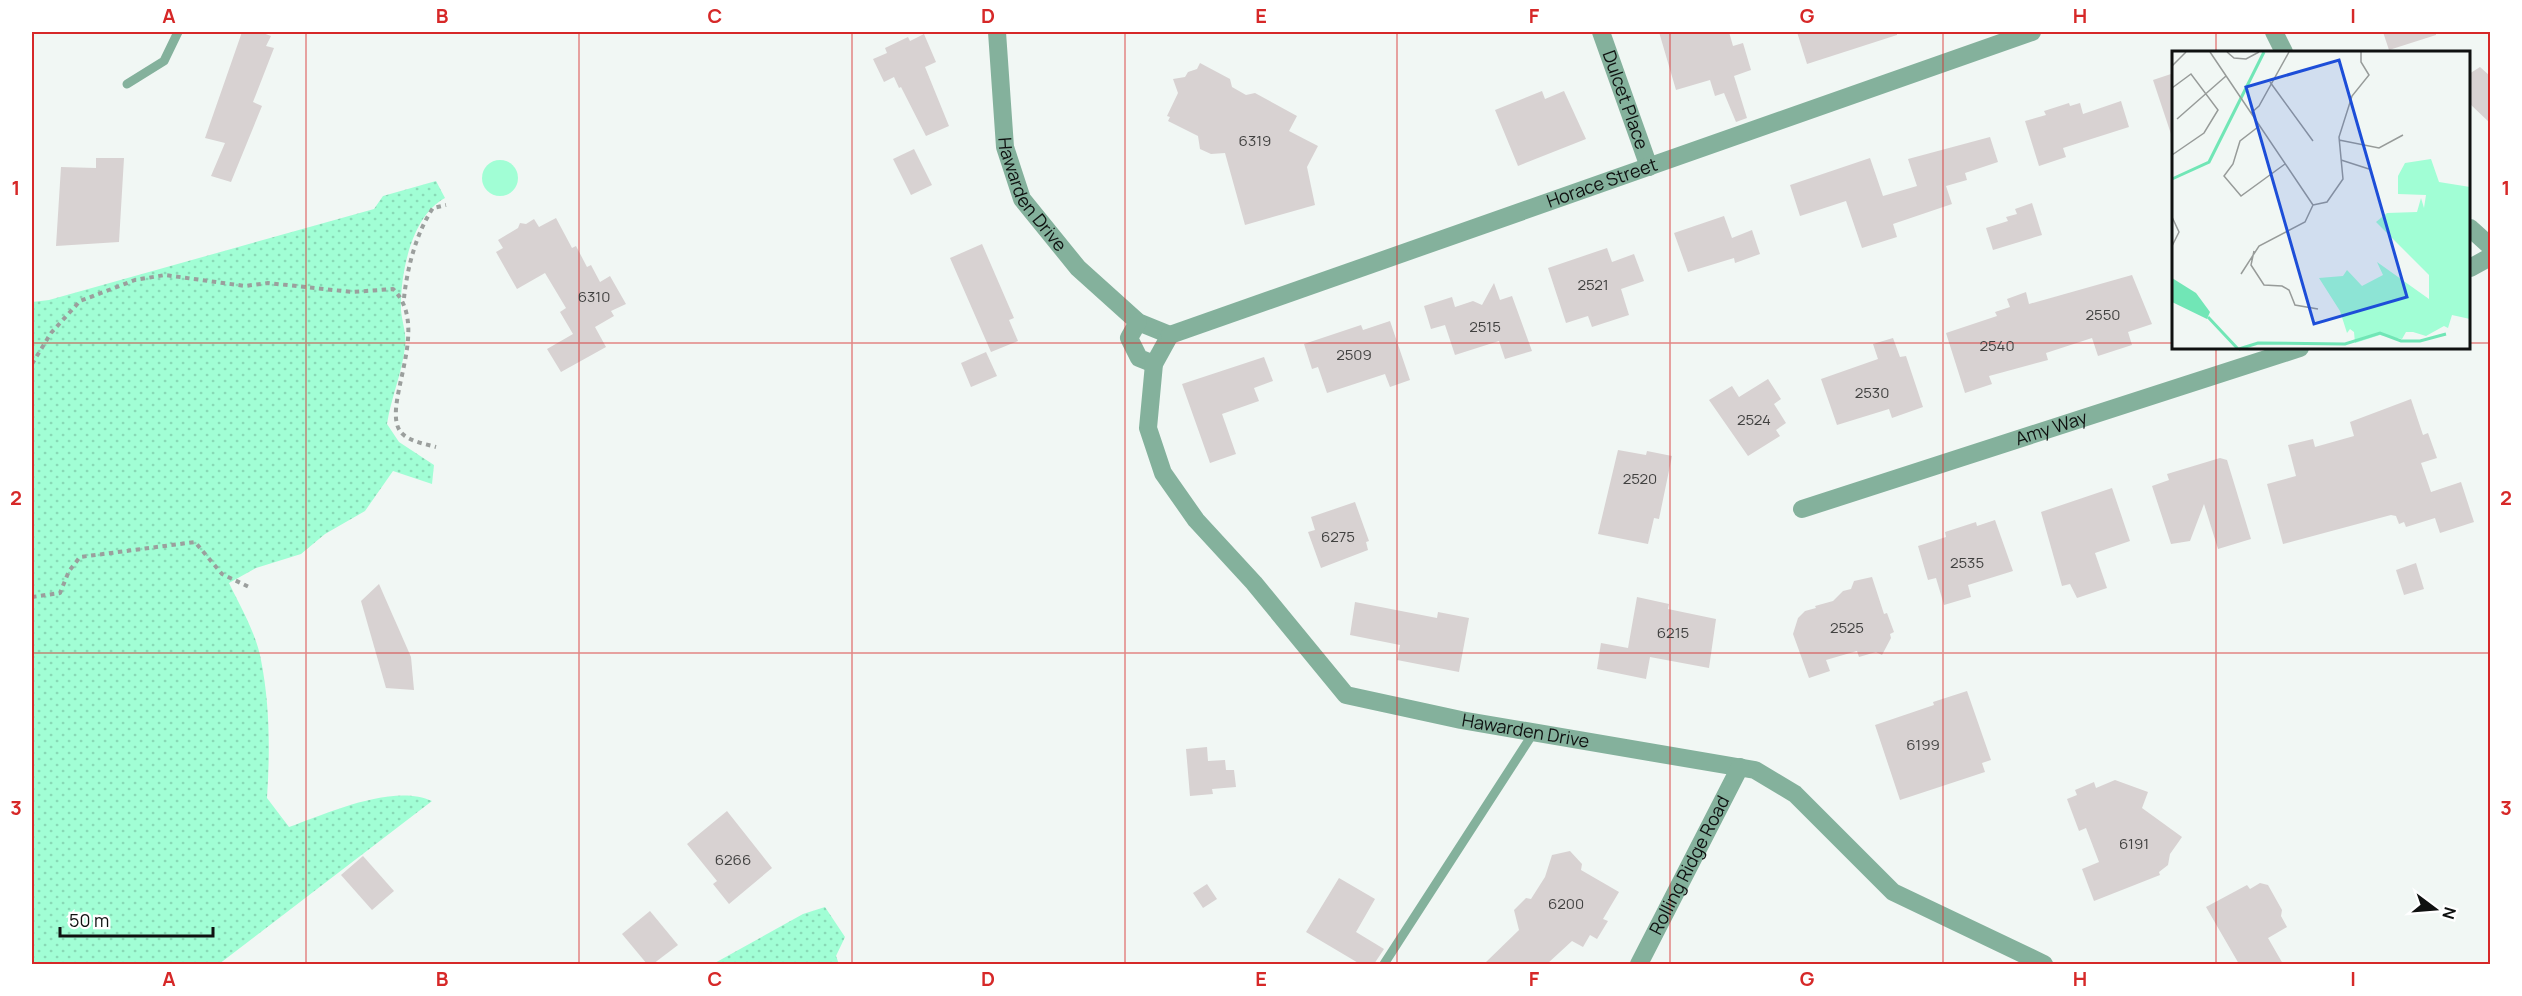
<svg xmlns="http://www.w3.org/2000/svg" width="2522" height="996" viewBox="0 0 2522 996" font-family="Manrope,sans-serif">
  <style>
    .grass { fill: url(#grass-dots) }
    .green { fill: #a1fed5 }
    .building { fill: #d8d2d2 }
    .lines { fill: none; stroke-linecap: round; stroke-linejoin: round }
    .path { stroke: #9b9f9d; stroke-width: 4; stroke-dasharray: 4.5 4.5; stroke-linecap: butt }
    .lane { stroke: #84b19c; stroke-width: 9 }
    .street { stroke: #84b19c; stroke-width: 18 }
    .grid { fill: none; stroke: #d62828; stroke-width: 1.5; stroke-opacity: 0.55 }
    .labels { text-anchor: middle; stroke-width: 6; stroke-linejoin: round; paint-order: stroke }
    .number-label { font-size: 15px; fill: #414140 }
    .street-label { font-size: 18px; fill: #0f1110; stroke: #fff }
    .inset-river { fill: none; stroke: #71e6b6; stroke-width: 3 }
    .inset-road { fill: none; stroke: #979b99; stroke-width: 1.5 }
    .view { fill: #1d4ed8; fill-opacity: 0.15; stroke: #1d4ed8; stroke-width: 3 }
    .inset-edge { fill: none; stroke: #0f1110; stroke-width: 3 }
    .neatline { fill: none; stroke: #d62828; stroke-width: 2 }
    .grid-label { font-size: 20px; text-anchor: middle; font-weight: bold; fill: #d62828 }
  </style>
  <defs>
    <pattern id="grass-dots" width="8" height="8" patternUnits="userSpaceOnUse" patternTransform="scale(1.5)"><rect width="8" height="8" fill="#a1fed5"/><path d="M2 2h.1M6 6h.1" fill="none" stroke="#89d9b6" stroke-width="1.8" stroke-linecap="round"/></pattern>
  </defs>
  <rect width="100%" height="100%" fill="#f1f7f4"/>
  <!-- grass -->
  <g class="grass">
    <path d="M436,181L445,198C411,216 400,275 401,310C402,322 407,335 405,347C402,373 391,398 387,424L399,442L434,465L432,484L393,471L365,511L325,534L301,554L256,568L229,583C241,608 256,633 261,660C270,706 270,751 267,798L289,827C328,813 393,783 432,801L219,964H32V302L49,300L374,209L383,196Z"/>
    <polygon points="825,907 845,937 836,956 839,964 713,964 803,914"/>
  </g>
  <!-- green -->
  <circle class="green" cx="500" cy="178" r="18"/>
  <!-- building -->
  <g class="building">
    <polygon points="242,32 260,32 271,36 266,46 274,48 253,102 262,106 231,182 211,176 225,143 205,138"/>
    <polygon points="1659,32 1729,32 1733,46 1743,43 1751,70 1734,76 1747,118 1736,122 1724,93 1715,96 1710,80 1676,90"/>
    <polygon points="1797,32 1897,32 1897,35 1807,64"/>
    <polygon points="2383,32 2436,32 2436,35 2389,50"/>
    <polygon points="924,34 936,62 925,67 949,126 926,136 901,87 899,88 894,77 884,82 873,59 887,53 885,48 908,37 910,41"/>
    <polygon points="1200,63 1230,79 1232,87 1246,95 1255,93 1297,116 1289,131 1318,146 1307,167 1315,205 1245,225 1225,153 1211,154 1200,149 1198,136 1168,121 1170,117 1167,116 1178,93 1173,79 1185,77 1188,72 1197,69"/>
    <polygon points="2480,67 2490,76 2490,123 2469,103 2469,74"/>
    <polygon points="2174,73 2174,134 2171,134 2153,80"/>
    <polygon points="1542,91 1545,99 1564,91 1586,139 1518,166 1495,110"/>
    <polygon points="2121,101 2129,127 2063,148 2066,157 2039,166 2025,121 2046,115 2044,111 2069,103 2070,106 2080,103 2083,114"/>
    <polygon points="1990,137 1998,162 1965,173 1967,180 1946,186 1952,204 1893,224 1897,237 1862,248 1846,201 1800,216 1790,185 1870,158 1883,196 1917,186 1908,159"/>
    <polygon points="914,149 932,185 911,195 893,159"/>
    <polygon points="96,158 124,158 119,242 56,246 61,167 96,168"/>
    <polygon points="2032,203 2042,235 1993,250 1986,228 2008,221 2006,217 2017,214 2015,209"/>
    <polygon points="1724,216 1732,238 1752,230 1760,254 1735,263 1734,258 1688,272 1674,233"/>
    <polygon points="556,218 572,248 576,246 587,267 591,265 600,282 610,276 626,304 611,311 614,316 595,327 606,347 561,372 547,349 573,334 560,312 566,308 545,273 517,289 496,252 503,248 498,240 518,228 520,223 526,224 534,219 539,227"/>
    <polygon points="982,244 1014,318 1009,320 1018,341 991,352 950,258"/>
    <polygon points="1607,248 1612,262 1634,254 1644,281 1621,289 1629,315 1592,327 1588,316 1566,323 1548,268"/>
    <polygon points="2132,275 2152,324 2128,332 2132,345 2098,356 2092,338 2046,353 2048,360 1989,376 1992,384 1965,393 1946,333 1997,316 1995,312 2010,307 2007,299 2026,292 2029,304"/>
    <polygon points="1494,283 1500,300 1512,296 1532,351 1505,359 1499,341 1455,355 1445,325 1431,329 1424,306 1452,297 1455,307 1473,301 1482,305"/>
    <polygon points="1390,321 1410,380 1390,387 1385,374 1327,393 1318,367 1312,369 1304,344 1361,325 1363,330"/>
    <polygon points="1893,338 1900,357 1906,356 1923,407 1892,418 1889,409 1837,425 1821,379 1878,359 1873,344"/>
    <polygon points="986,352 997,376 971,387 961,363"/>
    <polygon points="1264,357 1273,381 1254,388 1259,401 1222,414 1236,454 1210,463 1182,384"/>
    <polygon points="1768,379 1781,399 1774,404 1786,423 1776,430 1780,436 1748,456 1709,400 1732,386 1739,397"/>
    <polygon points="2411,399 2423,435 2428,433 2437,458 2421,463 2431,492 2461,482 2474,522 2440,533 2435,518 2406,527 2404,522 2399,524 2396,516 2391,515 2283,544 2267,484 2296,476 2288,445 2313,439 2315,447 2354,436 2350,422"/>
    <polygon points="1618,450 1646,455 1647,451 1672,456 1659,519 1654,518 1648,544 1598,534"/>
    <polygon points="2220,458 2227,460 2251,539 2218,549 2204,504 2190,541 2171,544 2152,486 2169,480 2167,474"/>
    <polygon points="2112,488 2130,541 2095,553 2107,588 2077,598 2070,584 2062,586 2041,512"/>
    <polygon points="1355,502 1369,541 1366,542 1368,550 1321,568 1308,532 1315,530 1311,517"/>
    <polygon points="1995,520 2013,571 1968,585 1971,597 1944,605 1936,578 1928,580 1918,546 1946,537 1945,532 1976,522 1977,526"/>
    <polygon points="2416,563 2424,589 2404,595 2396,570"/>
    <polygon points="1872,577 1884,614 1887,613 1894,632 1890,634 1891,638 1882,655 1876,652 1859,657 1857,651 1826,660 1830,671 1809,678 1793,634 1798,618 1805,611 1816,608 1815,606 1833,601 1843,591 1851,589 1854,581"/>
    <polygon points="379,584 411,657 414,690 386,688 361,601"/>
    <polygon points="1637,597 1669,604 1668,609 1716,619 1709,668 1650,657 1646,679 1597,669 1601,643 1628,648"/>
    <polygon points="1355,602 1437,618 1438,612 1469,618 1459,672 1397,660 1400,645 1350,635"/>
    <polygon points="1967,691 1991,760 1982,763 1985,772 1900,800 1875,725 1934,705 1933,702"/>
    <polygon points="1207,747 1208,761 1225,760 1226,770 1234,770 1236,787 1212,789 1213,794 1190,796 1186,749"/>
    <polygon points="2115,780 2148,792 2142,808 2182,837 2170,854 2168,865 2159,872 2160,875 2094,901 2082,869 2099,862 2086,828 2079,831 2067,799 2077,795 2075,790 2094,782 2096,788"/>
    <polygon points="727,811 772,868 729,904 713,884 717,881 687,844"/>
    <polygon points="1570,851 1582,864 1581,870 1619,892 1603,919 1608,921 1597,939 1590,935 1583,947 1572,941 1547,964 1484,964 1519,930 1514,910 1526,898 1531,899 1545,877 1552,855"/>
    <polygon points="363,856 394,891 372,910 341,875"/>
    <polygon points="1339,878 1375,899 1356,932 1384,949 1374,964 1360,964 1306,932"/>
    <polygon points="2260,883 2268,885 2282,910 2281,916 2287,927 2268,938 2283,964 2239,964 2206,907 2247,885 2250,889"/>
    <polygon points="1207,884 1217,899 1203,908 1193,893"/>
    <polygon points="650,911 678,945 653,964 647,964 622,934"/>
  </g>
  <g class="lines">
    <!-- path -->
    <g class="path">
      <path d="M404,298C407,269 416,233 433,208L446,205"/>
      <path d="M32,364L51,333L80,301L135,280L165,275L245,286L268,283L352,292L393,289C435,330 374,415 405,436C414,442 425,444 436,447"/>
      <polyline points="32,597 60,593 69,571 80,557 195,542 222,574 249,587"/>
    </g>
    <!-- lane -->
    <g class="lane">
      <polyline points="127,84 164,61 178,32"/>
      <polyline points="1384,964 1534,732"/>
    </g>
    <!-- street -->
    <g class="street">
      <path id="s1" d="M997,32L1005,147L1022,199L1078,268L1138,322L1170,335"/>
      <path id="s2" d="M1601,32L1649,167"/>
      <polyline points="2274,32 2284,52"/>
      <polyline points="2470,228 2490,246"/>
      <polyline points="2470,268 2490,257"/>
      <polyline points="1138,322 1129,338 1139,358 1154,364"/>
      <path id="s3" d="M1170,335L1154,364L1148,428L1163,473L1196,520L1254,583L1346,695L1461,720L1755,770L1795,794L1893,892L2044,964"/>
      <path id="s4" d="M1170,335L2032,32"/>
      <path id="s5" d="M1802,509L2300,348"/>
      <path id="s6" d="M1639,964L1740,767"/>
    </g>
  </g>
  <!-- grid -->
  <path class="grid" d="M306,32V964M579,32V964M852,32V964M1125,32V964M1397,32V964M1670,32V964M1943,32V964M2216,32V52M32,343H2174M2470,343H2490M2216,348V964M32,653H2490"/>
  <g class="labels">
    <!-- number labels -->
    <g class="number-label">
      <text x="1255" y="146">6319</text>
      <text x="1593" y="290">2521</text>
      <text x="594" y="302">6310</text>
      <text x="2103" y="320">2550</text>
      <text x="1485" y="332">2515</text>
      <text x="1997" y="351">2540</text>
      <text x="1354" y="360">2509</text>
      <text x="1872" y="398">2530</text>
      <text x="1754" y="425">2524</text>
      <text x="1640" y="484">2520</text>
      <text x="1338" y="542">6275</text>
      <text x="1967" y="568">2535</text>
      <text x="1847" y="633">2525</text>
      <text x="1673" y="638">6215</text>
      <text x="1923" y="750">6199</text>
      <text x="2134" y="849">6191</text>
      <text x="733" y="865">6266</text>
      <text x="1566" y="909">6200</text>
    </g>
    <!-- street labels -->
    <g class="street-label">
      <text dy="6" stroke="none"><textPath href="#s2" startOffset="72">Dulcet Place</textPath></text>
      <text dy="6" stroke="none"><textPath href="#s4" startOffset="458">Horace Street</textPath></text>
      <text dy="6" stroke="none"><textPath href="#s1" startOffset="170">Hawarden Drive</textPath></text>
      <text dy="6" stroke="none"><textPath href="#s5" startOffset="262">Amy Way</textPath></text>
      <text dy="6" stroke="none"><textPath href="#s3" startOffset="616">Hawarden Drive</textPath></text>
      <text dy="6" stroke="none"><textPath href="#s6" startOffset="111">Rolling Ridge Road</textPath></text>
    </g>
  </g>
  <!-- overview -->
  <g transform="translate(2172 51)">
    <rect width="298" height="298" fill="#f1f7f4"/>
    <path d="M259,108L267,131L298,136V268L280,264L276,277L272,275L254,285L241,281H234L230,288L208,284L183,292L182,281L178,278L175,282L168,260L147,227L171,225L175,219L190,235L211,224L205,211L257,248V224L204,171L215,162L245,161L249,147L252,157L254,144L226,143V125L233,112Z" fill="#a1fed5"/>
    <path d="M0,227L24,242L38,261L35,268L0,251Z" fill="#71e6b6"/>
    <path class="inset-river" d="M0,128L37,111L92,1M36,266L66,298M67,298L86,292L173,293L208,282L229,290H248L274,283"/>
    <path class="inset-road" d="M38,1L141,154M55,1L62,7L74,8L87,1M0,15L14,1M98,31L141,90M0,37L19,23L46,59L32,82L0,104M79,62L87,55L117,1M5,68L54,25M86,76L68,90L61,113L52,125L69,145L113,113M167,89L207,97L231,84M169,109L197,118M141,154L155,151L171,128L167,86L180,45L197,24L189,11V1M0,166L7,181L0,195M82,200L79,214L92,234L110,235L117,239L123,254L146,258M69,223L87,195L133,171L141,154"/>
    <path class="view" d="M167,9L235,246L142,273L74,36Z"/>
    <rect width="298" height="298" class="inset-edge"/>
  </g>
  <!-- border -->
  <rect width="2522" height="996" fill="none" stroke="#ffffff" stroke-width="66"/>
  <!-- north arrow -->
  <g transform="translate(2435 909) rotate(106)" stroke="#ffffff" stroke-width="4.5" paint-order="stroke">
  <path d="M0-4.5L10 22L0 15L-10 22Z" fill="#0f1110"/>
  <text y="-9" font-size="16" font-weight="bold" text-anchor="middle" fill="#0f1110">N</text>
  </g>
  <!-- scale -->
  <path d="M60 927v9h153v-9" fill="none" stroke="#0f1110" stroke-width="3"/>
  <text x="69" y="927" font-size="18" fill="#0f1110" stroke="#ffffff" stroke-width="4.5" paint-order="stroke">50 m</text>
  <rect x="33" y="33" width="2456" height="930" class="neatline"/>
  <g class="grid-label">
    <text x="169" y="23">A</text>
    <text x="442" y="23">B</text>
    <text x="715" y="23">C</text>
    <text x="988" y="23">D</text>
    <text x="1261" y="23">E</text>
    <text x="1534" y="23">F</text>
    <text x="1807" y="23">G</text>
    <text x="2080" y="23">H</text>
    <text x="2353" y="23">I</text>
    <text x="16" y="195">1</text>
    <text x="2506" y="195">1</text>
    <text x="16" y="505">2</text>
    <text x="2506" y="505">2</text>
    <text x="16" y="815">3</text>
    <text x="2506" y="815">3</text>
    <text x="169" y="986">A</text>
    <text x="442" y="986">B</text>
    <text x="715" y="986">C</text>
    <text x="988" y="986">D</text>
    <text x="1261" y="986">E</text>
    <text x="1534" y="986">F</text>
    <text x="1807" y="986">G</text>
    <text x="2080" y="986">H</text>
    <text x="2353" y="986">I</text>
  </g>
</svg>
